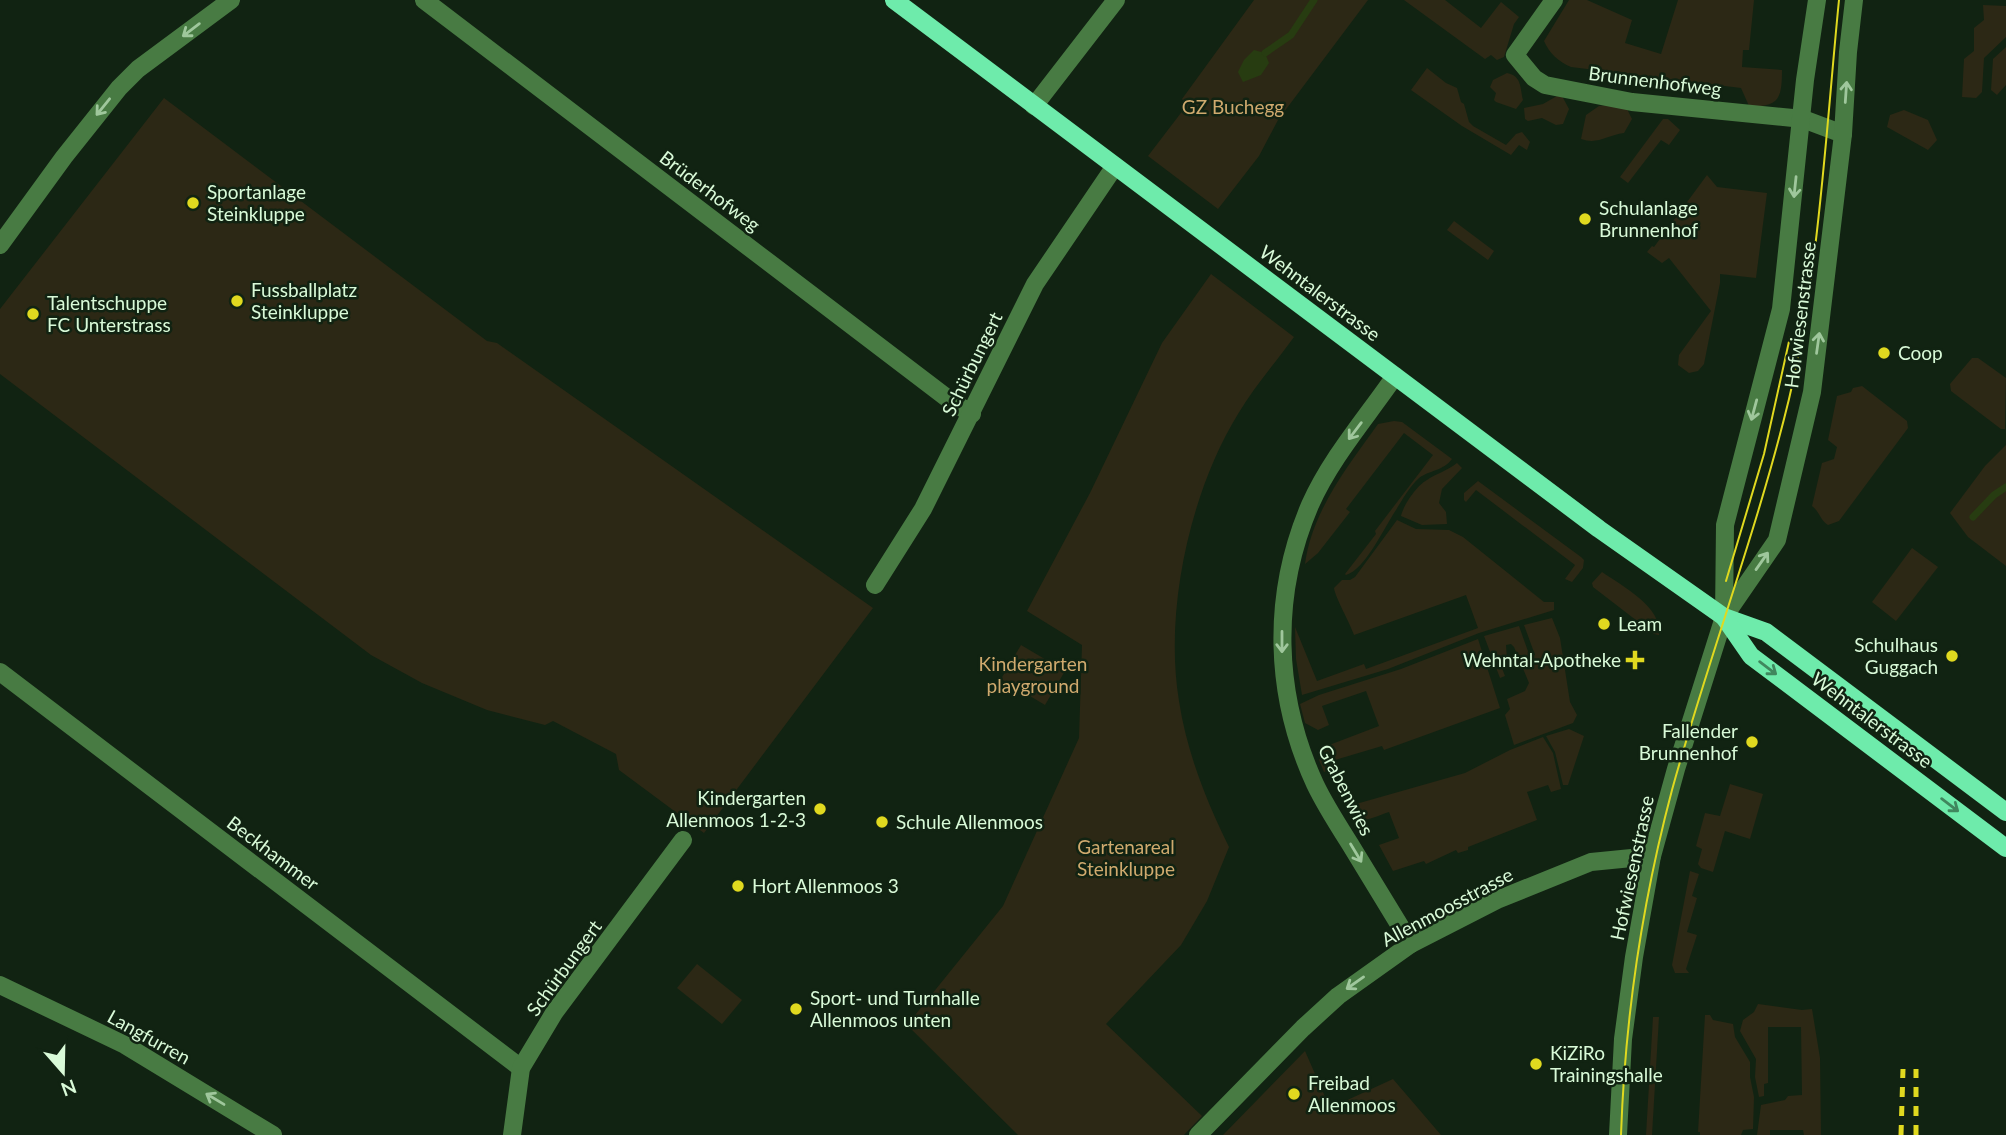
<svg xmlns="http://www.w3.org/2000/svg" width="2006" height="1135" viewBox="0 0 2006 1135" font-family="Lato,sans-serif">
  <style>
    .green { fill: #2c2815 }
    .water { fill: #273c11 }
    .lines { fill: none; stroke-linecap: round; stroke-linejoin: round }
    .stream { stroke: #273c11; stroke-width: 7 }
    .minor { stroke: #487b43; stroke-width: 18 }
    .major { stroke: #6eebab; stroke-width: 18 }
    .tram { stroke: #e0d91f; stroke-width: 2 }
    .rail { stroke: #e0d91f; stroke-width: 5; stroke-dasharray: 10 9; stroke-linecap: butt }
    .oneway { stroke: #9fc79c }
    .oneway2 { stroke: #40875e }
    .poi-dot { fill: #e0d91f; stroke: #112312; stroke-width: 2.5 }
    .labels { text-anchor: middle; stroke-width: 5; stroke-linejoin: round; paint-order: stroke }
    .street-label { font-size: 19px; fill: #d9fad8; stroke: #112312 }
    .park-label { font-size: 19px; fill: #d0aa6e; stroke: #112312 }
    .poi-label { font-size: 19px; fill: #d9fad8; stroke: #112312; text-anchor: start }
  </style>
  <rect width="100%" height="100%" fill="#112312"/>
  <!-- green -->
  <g class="green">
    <polygon points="1254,0 1368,0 1278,120 1259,156 1218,209 1148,156 1187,105 1182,99"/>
    <polygon points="1404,0 1445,0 1481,28 1501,2 1519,17 1514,24 1504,57 1497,60 1491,55 1485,59"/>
    <path d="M1569,0H1587L1632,20L1625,43L1661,54L1678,0H1754L1749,50H1743L1742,67L1782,70C1782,98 1779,108 1749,106L1741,88L1571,67C1559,62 1549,53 1544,41Z"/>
    <polygon points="1983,5 2006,6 2006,37 1984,58 1982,92 1976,98 1962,97 1964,59 1974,51 1974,28 1984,20"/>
    <polygon points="2006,47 2006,85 1997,95 1991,90 1993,59"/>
    <polygon points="1427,68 1446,83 1457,88 1461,102 1464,104 1469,122 1473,126 1506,145 1516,134 1522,132 1530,142 1527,150 1519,145 1511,155 1462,126 1411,90"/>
    <path d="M1507,73C1522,76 1520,88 1523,100L1516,109L1496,102L1494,100L1496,93L1490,87L1493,80Z"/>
    <polygon points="1557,96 1562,96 1569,109 1563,124 1556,125 1542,118 1528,121 1525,119 1524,108 1543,104"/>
    <polygon points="164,98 487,341 497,343 873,608 704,833 619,770 616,754 553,721 545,725 487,710 422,683 371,655 0,374 0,309"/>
    <path d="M1615,104L1626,107L1632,119L1624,133C1607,135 1598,145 1581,139L1586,115L1599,106Z"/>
    <polygon points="1904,110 1928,120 1937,140 1928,150 1887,127 1890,115"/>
    <polygon points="1663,119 1668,119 1680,130 1669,145 1661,140 1628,183 1620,177"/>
    <polygon points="1707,175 1717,187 1767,193 1756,278 1720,274 1720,283 1704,364 1698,371 1689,373 1678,365 1679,355 1711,311 1669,258 1662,263 1647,252 1652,246 1654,247"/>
    <polygon points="1454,221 1494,251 1488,260 1447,230"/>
    <path d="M1211,274L1294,337C1276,362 1254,387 1238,414C1190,492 1164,611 1179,701C1187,753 1206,800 1229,847L1207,901L1181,945L1106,1024L1202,1116L1184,1135H1018L907,1025L1003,906L1079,738L1082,645L1027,611L1090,493L1162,343Z"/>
    <polygon points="1972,358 1978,358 2006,378 2005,429 2001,429 1951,391 1950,384"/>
    <path d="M1862,386L1907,421L1908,428L1839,521L1828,525C1820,520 1820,512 1812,506L1822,463L1834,459L1837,447L1828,440L1837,396L1851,392L1853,388Z"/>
    <path d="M1394,421L1402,422L1452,459C1443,471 1430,470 1419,478C1410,486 1402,500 1396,510C1385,526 1365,570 1346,575L1345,574L1376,534L1375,531L1433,455L1404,433L1346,509L1350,512L1318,553L1305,564C1312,511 1348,466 1378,424Z"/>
    <polygon points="2006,445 2006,566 1968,537 1950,513 1985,466"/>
    <path d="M1457,463L1462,468L1442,489L1439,503L1446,512L1447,524L1422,525L1401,516C1403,506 1417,485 1427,480C1437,473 1447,471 1457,463Z"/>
    <polygon points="1478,481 1581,557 1584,560 1583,568 1572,582 1565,579 1575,565 1476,490 1466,502 1464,500 1464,493"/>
    <path d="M1397,520L1416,529L1449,530L1463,537L1544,602H1554V610L1479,633L1388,669L1302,695L1296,659L1295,627L1317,681L1364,664L1366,669L1478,628L1466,595L1354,635C1350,623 1335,597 1334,588L1342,580H1350L1355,577Z"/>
    <polygon points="1912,548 1938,567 1896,621 1872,602"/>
    <path d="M1602,572C1622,586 1663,607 1659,635L1654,634L1593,587L1592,583Z"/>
    <polygon points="1552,618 1560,638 1570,702 1577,715 1573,723 1514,745 1505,715 1510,709 1507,699 1525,691 1529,683 1514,647 1511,644 1506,645 1507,660 1500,663 1505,676 1500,678 1484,636 1519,626 1530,657 1535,655 1524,625"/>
    <polygon points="1478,639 1500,708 1384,750 1382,746 1335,760 1337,767 1324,772 1319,760 1324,747 1379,726 1366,691 1322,706 1329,725 1318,730 1305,723 1300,704 1319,695 1401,669"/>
    <polygon points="1021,645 1065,671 1045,705 1001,679"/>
    <polygon points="1569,729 1584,736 1568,785 1563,785 1555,752 1546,736"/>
    <path d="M1543,737L1553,753L1561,789L1551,792L1548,785L1527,792L1537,820L1468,847V850L1458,853L1456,850L1426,864L1424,861L1393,871L1379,845L1399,838L1389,812C1377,816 1366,822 1352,820L1348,813L1349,809L1356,804L1465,773L1510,750Z"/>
    <polygon points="1730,784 1763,794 1750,839 1725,831 1713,872 1701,868 1698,864 1702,849 1696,846 1705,813 1720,816"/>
    <polygon points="1690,871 1699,874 1692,896 1697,898 1687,932 1697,935 1686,969 1689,973 1675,973 1672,965"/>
    <polygon points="697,964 742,1000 722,1024 677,988"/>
    <polygon points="1758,1004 1802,1010 1812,1009 1820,1058 1821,1135 1804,1135 1803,1130 1770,1130 1770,1135 1757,1135 1761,1105 1785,1100 1788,1096 1802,1095 1801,1027 1768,1027 1768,1083 1764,1084 1764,1096 1759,1097 1755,1077 1756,1059 1740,1031 1743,1020 1754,1012"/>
    <polygon points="1705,1015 1710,1015 1713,1020 1733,1024 1735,1037 1750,1062 1750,1077 1754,1097 1753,1129 1743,1130 1741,1135 1700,1135 1700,1132 1698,1132"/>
    <polygon points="1653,1017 1659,1017 1652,1135 1646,1135"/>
    <polygon points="1305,1051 1330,1108 1393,1079 1441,1135 1223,1135"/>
  </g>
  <!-- water -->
  <polygon class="water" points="1254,50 1265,53 1269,63 1261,75 1243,82 1238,72 1244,60"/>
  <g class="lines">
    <!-- stream -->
    <g class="stream">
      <polyline points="1265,53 1291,35 1314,0"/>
      <polyline points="1973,517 1994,495 2006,487"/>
    </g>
    <!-- minor -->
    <g class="minor">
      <polyline points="424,0 951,401 972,414"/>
      <polyline points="1554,0 1515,55 1534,78 1545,85 1632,102 1803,119 1843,134"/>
      <polyline points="1034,106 1116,0"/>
      <polyline points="0,245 64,157 119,88 138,69 231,0"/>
      <path d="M1395,376C1366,418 1331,458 1310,505C1271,596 1274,695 1315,784C1325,805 1338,825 1350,844C1371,878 1391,911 1411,944"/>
      <polyline points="875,585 923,509 1035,284 1115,166"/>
      <polyline points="1724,617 1777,540 1812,392 1843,134 1848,52 1854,0"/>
      <polyline points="0,672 521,1068"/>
      <polyline points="0,985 125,1045 273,1135"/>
      <polyline points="512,1135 521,1068 554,1013 683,840"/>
      <polyline points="1198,1135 1303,1028 1338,996 1411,944 1497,900 1591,862 1652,856"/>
      <polyline points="1618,1135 1623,1039 1634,957 1652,856 1676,769 1724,617 1725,525 1781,309 1805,80 1817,0"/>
    </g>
    <!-- major -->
    <g class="major">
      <polyline points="894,0 1599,529 1724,617 1766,632 2006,812"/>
      <polyline points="1724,617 1751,656 2006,848"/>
    </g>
    <!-- tram -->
    <g class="tram">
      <polyline points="1726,581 1764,454 1790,337"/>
      <path d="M1621,1135C1625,1018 1642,903 1672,790C1708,659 1757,531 1789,399C1819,272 1826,130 1839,0"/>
    </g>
    <!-- rail -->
    <g class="rail">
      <polyline points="1901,1135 1903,1069"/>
      <polyline points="1916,1135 1916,1069"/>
    </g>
  </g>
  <!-- one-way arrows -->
  <defs><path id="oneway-shaft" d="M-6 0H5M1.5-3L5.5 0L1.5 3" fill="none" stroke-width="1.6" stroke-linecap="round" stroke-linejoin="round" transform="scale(1.75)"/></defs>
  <g class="oneway">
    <use href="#oneway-shaft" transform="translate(191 30) rotate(143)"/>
    <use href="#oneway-shaft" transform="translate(1846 92) rotate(-86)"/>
    <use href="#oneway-shaft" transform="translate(103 107) rotate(129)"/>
    <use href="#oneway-shaft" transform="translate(1795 187) rotate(96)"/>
    <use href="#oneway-shaft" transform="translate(1818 343) rotate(-82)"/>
    <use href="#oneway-shaft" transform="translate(1754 410) rotate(105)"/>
    <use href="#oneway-shaft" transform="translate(1355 431) rotate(127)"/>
    <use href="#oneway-shaft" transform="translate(1762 561) rotate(-55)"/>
    <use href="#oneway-shaft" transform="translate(1282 642) rotate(90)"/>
    <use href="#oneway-shaft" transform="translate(1356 853) rotate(59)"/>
    <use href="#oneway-shaft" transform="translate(1355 983) rotate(145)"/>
    <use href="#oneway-shaft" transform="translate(215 1099) rotate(-149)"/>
  </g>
  <g class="oneway2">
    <use href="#oneway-shaft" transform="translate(1768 668) rotate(37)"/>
    <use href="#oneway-shaft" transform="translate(1950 805) rotate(37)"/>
  </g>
  <!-- markers -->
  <g class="poi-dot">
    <circle cx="193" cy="203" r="7"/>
    <circle cx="1585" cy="219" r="7"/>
    <circle cx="237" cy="301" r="7"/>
    <circle cx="33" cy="314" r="7"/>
    <circle cx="1884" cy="353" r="7"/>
    <circle cx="1604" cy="624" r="7"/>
    <circle cx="1952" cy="656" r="7"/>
    <path d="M1631.5 649.5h7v7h7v7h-7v7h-7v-7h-7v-7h7z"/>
    <circle cx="1752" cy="742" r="7"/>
    <circle cx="820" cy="809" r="7"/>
    <circle cx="882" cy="822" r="7"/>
    <circle cx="738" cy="886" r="7"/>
    <circle cx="796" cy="1009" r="7"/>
    <circle cx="1536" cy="1064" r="7"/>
    <circle cx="1294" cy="1094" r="7"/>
  </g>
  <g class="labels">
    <!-- street labels -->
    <g class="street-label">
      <text transform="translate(1655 81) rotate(7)" y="7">Brunnenhofweg</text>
      <text transform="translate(710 191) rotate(37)" y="7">Brüderhofweg</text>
      <text transform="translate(1320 293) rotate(37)" y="7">Wehntalerstrasse</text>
      <text transform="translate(1800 315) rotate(-83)" y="7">Hofwiesenstrasse</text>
      <text transform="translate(972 364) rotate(-64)" y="7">Schürbungert</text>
      <text transform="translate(1872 720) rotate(37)" y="7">Wehntalerstrasse</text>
      <text transform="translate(1346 790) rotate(63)" y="7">Grabenwies</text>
      <text transform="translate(273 853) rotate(37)" y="7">Beckhammer</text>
      <text transform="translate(1632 868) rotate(-78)" y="7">Hofwiesenstrasse</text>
      <text transform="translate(1447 907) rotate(-28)" y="7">Allenmoosstrasse</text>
      <text transform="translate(564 968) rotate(-54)" y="7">Schürbungert</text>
      <text transform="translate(149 1037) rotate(29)" y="7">Langfurren</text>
    </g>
    <!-- park labels -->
    <g class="park-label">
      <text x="1233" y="114">GZ Buchegg</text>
      <text x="1033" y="671">Kindergarten<tspan x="1033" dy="22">playground</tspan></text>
      <text x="1126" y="854">Gartenareal<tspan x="1126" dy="22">Steinkluppe</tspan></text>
    </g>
    <!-- poi labels -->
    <g class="poi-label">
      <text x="207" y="199">Sportanlage<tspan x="207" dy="22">Steinkluppe</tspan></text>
      <text x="1599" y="215">Schulanlage<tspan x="1599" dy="22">Brunnenhof</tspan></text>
      <text x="251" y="297">Fussballplatz<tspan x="251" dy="22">Steinkluppe</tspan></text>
      <text x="47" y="310">Talentschuppe<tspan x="47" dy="22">FC Unterstrass</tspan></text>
      <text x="1898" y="360">Coop</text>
      <text x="1618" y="631">Leam</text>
      <text x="1938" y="652" text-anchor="end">Schulhaus<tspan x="1938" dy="22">Guggach</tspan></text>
      <text x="1621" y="667" text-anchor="end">Wehntal-Apotheke</text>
      <text x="1738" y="738" text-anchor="end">Fallender<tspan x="1738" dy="22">Brunnenhof</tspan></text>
      <text x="806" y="805" text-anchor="end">Kindergarten<tspan x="806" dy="22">Allenmoos 1-2-3</tspan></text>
      <text x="896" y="829">Schule Allenmoos</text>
      <text x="752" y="893">Hort Allenmoos 3</text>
      <text x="810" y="1005">Sport- und Turnhalle<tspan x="810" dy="22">Allenmoos unten</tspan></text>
      <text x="1550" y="1060">KiZiRo<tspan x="1550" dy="22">Trainingshalle</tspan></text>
      <text x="1308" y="1090">Freibad<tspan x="1308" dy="22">Allenmoos</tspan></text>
    </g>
  </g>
  <!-- north arrow -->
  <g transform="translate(63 1072) rotate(160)" stroke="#112312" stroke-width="5" paint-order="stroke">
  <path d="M0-5L12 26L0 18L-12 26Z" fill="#d9fad8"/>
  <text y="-10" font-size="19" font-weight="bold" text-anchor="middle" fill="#d9fad8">N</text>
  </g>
</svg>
